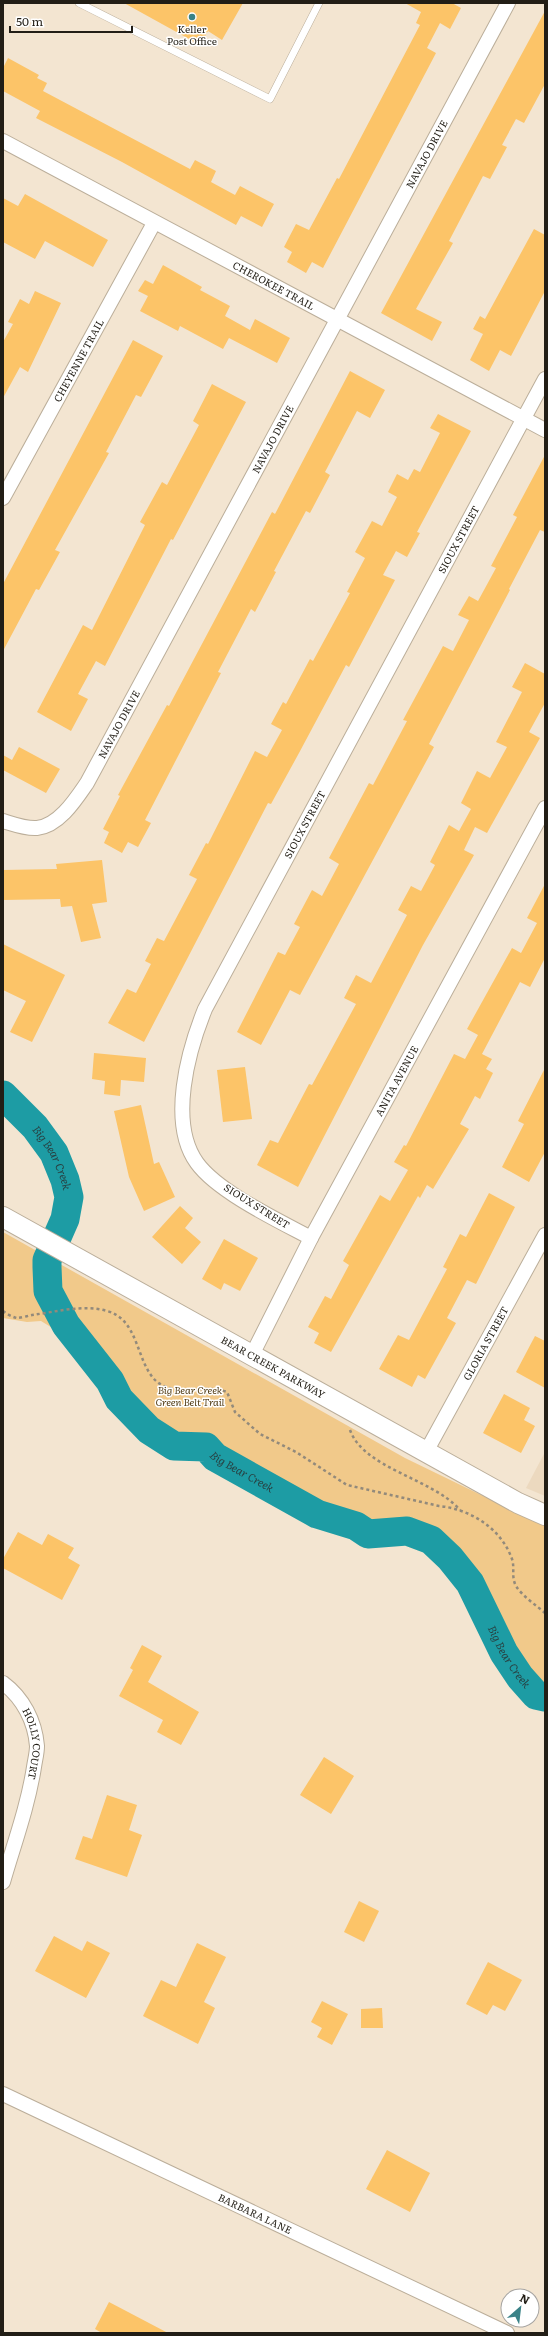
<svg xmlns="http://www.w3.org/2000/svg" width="548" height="2336" viewBox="0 0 548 2336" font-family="Literata,serif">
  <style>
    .built { fill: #ecd9bf }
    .green { fill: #f1c98a }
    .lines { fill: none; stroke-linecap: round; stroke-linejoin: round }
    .river { stroke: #1d9ca4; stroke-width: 29 }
    .building { fill: #fcc468 }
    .service-casing { stroke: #bbae9a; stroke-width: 8 }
    .minor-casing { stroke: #bbae9a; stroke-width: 16 }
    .secondary-casing { stroke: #bbae9a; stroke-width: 22 }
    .path { stroke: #938a7b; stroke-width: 2.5; stroke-dasharray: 3 3; stroke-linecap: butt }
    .service { stroke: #fff; stroke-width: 7 }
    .minor { stroke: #fff; stroke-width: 14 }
    .secondary { stroke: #fff; stroke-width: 20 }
    .poi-dot { fill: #3a8287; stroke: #fff; stroke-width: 1.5 }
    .labels { text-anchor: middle; stroke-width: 3; stroke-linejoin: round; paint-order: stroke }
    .poi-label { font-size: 10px; fill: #221e16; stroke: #fff }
    .street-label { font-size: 10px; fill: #221e16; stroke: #fff }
    .park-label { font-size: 10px; font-style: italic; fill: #523c15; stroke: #fff }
    .water-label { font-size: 11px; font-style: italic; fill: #284243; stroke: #fff }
  </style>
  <rect width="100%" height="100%" fill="#f3e5d1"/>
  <!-- built -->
  <polygon class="built" points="545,1452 545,1496 526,1488"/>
  <!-- green -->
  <polygon class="green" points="3,1232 405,1458 545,1526 545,1697 536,1695 520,1677 504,1653 470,1583 450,1558 431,1540 407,1531 368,1534 317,1514 215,1457 205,1447 174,1446 149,1430 134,1414 75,1342 41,1321 27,1322 3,1318"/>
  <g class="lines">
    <!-- river -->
    <path class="river" id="s1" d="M3,1095L35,1127L54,1153L65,1180L69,1197L65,1219L47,1260V1267L48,1291L66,1325L110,1381L119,1399L149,1430L174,1446L206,1447L215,1457L317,1514L356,1526L368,1534L407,1531L431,1540L450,1558L470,1583L504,1653L520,1677L536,1695L545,1697"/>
  </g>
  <!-- building -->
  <g class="building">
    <polygon points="124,3 243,3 222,40 208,31 200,45"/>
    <polygon points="405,3 452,3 461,8 450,29 440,23 427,48 436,53 323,268 312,262 306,273 287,262 292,252 284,247 296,224 309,230 337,178 339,179 420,25 416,23 421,12"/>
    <polygon points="545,11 545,84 524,123 516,119 502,145 507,147 490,179 483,176 449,241 453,243 416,309 442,322 432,341 381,313"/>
    <polygon points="8,58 39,75 37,78 47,83 43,91 190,169 195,160 216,171 211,182 235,195 240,186 274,204 262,227 241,216 236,225 122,162 36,118 40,111 3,91 3,68"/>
    <polygon points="25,194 108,240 93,267 45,241 35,259 3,242 3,198 18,206"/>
    <polygon points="534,229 545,235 545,291 511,356 500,350 489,371 470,360 483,334 473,329 480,316 485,319"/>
    <polygon points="163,265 202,287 200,290 230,306 225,316 250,330 255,319 290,338 277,363 229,338 223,349 180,326 178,331 140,311 148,296 138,291 145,280 153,284"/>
    <polygon points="35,291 61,303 28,372 20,367 3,398 3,342 13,324 8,322 20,299 29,304"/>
    <polygon points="133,340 163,356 141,397 136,395 106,452 109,453 55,550 60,552 39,590 36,589 3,651 3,584"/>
    <polygon points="350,371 385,390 370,418 357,411 325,472 330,475 310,513 306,511 274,571 276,572 255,612 251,609 218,672 221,673 145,820 151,823 138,847 128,842 122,853 104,843 109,832 103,829 120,796 118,795 167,705 169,706 272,512 275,514"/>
    <polygon points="212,384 246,402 173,540 171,539 105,666 96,661 78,694 88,699 71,731 37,712 83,625 92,630 145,525 140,522 162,482 167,485 199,425 193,421"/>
    <polygon points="438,414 471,431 417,532 420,533 407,557 396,551 383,575 395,580 349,667 346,665 299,753 271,804 268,803 144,1042 108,1023 127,989 136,993 151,964 145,961 157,938 164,941 197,879 189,875 206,843 208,844 255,751 267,757 282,730 271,724 283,702 286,704 310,659 313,661 350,593 347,592 365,558 355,552 372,521 382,526 397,497 388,492 397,474 408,480 414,469 420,472 440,433 430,428"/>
    <polygon points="545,455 545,532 540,530 509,589 510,590 429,744 434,747 300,995 290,990 261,1045 237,1032 278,952 285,955 300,927 294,924 312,890 322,896 339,864 329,858 369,783 373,785 407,721 403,720 443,646 453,651 469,620 458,615 469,596 478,601 496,568 491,566 517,517 513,515"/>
    <polygon points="525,663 545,674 545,703 529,732 540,738 487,833 475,827 464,850 474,855 423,945 298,1187 257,1165 270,1140 278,1143 309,1084 312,1085 356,1004 344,998 356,975 371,983 407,915 398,910 411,886 421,891 435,865 430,862 449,825 459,831 471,809 461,803 477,771 490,778 507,747 496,742 522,692 512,687"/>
    <polygon points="19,747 60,769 46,793 3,770 3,755 12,760"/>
    <polygon points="102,860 107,902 92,904 101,938 81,942 72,906 61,907 60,899 3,900 3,870 57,869 56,864"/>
    <polygon points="545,884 545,958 530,987 520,982 482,1054 492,1059 486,1069 493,1073 480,1099 475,1096 460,1124 469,1129 433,1189 427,1185 420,1198 418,1196 331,1352 314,1343 319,1333 308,1327 325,1296 331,1299 349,1265 343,1261 380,1195 390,1201 408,1170 394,1162 404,1145 406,1146 454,1054 465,1059 478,1035 467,1029 512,948 521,953 537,923 527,918"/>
    <polygon points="3,944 65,975 32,1042 10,1032 26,1001 3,990"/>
    <polygon points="94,1053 146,1058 144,1082 121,1080 120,1096 104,1094 105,1081 92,1079"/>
    <polygon points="245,1067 252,1119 223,1122 217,1070"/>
    <polygon points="545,1068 545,1152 529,1182 502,1167 524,1124 518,1121"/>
    <polygon points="141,1105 154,1164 159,1162 175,1197 144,1211 129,1177 114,1111"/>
    <polygon points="489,1193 515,1207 476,1284 467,1280 447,1318 456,1323 425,1379 418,1375 412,1387 379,1369 398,1335 409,1340 447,1269 443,1267 460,1234 466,1237"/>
    <polygon points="180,1206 193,1218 185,1228 201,1242 182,1264 152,1237"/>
    <polygon points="224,1239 258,1258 240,1291 224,1283 221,1290 202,1279"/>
    <polygon points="535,1336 545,1341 545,1388 516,1372"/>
    <polygon points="504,1394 530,1408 524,1420 535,1426 521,1453 483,1433"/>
    <polygon points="18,1532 42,1545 48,1534 74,1548 68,1558 80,1565 62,1600 3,1568 3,1559"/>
    <polygon points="142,1645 162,1656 148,1682 199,1712 181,1745 157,1732 163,1720 119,1696 133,1670 130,1668"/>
    <polygon points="324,1757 354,1776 331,1814 300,1795"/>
    <polygon points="107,1795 137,1805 129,1830 142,1835 127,1877 75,1859 83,1836 92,1839"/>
    <polygon points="359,1901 379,1911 364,1942 344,1932"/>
    <polygon points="54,1936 82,1951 87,1941 110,1953 86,1998 35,1971"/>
    <polygon points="197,1943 226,1957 204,2002 215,2008 198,2044 143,2016 161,1980 176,1987"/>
    <polygon points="488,1962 522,1980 505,2011 493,2005 487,2015 466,2004"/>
    <polygon points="322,2001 348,2014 332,2045 317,2037 322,2028 311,2022"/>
    <polygon points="382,2008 383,2028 361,2028 361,2009"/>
    <polygon points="387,2150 430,2173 410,2212 366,2189"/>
    <polygon points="109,2302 168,2333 102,2333 95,2329"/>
  </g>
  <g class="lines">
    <!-- service casing -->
    <g class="service-casing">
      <polyline id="service" points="79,3 270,99 319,3"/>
    </g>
    <!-- minor casing -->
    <g class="minor-casing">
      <g id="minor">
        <path id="s2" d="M3,141L545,430"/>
        <path id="s3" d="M3,498L154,223"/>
        <path id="s4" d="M3,821C13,824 26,829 37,828C59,826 76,799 87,783L508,3"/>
        <path id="s5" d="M311,1238C279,1221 218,1192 197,1163C168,1123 188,1051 205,1009L545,379"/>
        <path id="s6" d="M252,1355L311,1238L545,808"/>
        <path id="s7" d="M426,1452L545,1235"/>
        <path id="s8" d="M3,1683C23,1698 35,1721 37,1746C37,1753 35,1760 34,1767C28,1806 14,1844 3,1882"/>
        <path id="s9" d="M3,2094L507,2333"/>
      </g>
    </g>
    <!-- secondary casing -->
    <g class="secondary-casing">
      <g id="secondary">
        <path id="s10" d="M3,1217L518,1503L545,1515"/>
      </g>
    </g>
    <!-- path -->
    <g class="path">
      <path d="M3,1311C7,1314 12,1317 17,1318C21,1318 27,1316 32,1315C55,1312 84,1304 107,1311C138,1319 136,1359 154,1379C173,1399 204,1383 227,1392L235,1412L260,1434L296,1452L347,1485L439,1506C470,1509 501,1528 512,1559C515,1568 511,1577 516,1586C522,1596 536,1605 545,1613"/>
      <path d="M350,1430C364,1469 432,1478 460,1510"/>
    </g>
    <!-- service -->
    <use href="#service" class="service"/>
    <!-- minor -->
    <use href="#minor" class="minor"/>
    <!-- secondary -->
    <use href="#secondary" class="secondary"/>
  </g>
  <!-- markers -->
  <circle class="poi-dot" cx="192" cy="17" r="4"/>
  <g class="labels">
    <!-- poi labels -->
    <g class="poi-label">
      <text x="192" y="33">Keller<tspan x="192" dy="12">Post Office</tspan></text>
    </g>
    <!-- street labels -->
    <g class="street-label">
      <text dy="4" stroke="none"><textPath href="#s4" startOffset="819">NAVAJO DRIVE</textPath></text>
      <text dy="4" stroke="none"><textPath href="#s2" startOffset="307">CHEROKEE TRAIL</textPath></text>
      <text dy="4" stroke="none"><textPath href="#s3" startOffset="157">CHEYENNE TRAIL</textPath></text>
      <text dy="4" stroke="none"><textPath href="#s4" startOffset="495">NAVAJO DRIVE</textPath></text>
      <text dy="4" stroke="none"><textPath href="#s5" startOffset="831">SIOUX STREET</textPath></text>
      <text dy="4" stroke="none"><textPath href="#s4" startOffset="171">NAVAJO DRIVE</textPath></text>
      <text dy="4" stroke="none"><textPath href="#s5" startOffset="507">SIOUX STREET</textPath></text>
      <text dy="4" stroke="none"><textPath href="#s6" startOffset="310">ANITA AVENUE</textPath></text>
      <text transform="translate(257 1206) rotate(32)" y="4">SIOUX STREET</text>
      <text dy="4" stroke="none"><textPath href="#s7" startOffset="124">GLORIA STREET</textPath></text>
      <text dy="4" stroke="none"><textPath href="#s10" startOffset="309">BEAR CREEK PARKWAY</textPath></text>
      <text dy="4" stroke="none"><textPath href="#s8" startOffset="71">HOLLY COURT</textPath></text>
      <text dy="4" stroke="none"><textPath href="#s9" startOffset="279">BARBARA LANE</textPath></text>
    </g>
    <!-- park labels -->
    <g class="park-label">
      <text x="190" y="1394">Big Bear Creek<tspan x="190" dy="12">Green Belt Trail</tspan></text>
    </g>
    <!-- water labels -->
    <g class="water-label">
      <text dy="4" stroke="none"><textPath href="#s1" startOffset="81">Big Bear Creek</textPath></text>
      <text dy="4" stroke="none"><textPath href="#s1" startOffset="501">Big Bear Creek</textPath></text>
      <text dy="4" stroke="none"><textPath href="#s1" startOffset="849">Big Bear Creek</textPath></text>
    </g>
  </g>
  <!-- border -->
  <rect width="548" height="2336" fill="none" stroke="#221e16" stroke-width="8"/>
  <!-- north arrow -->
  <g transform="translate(520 2308) rotate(28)"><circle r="19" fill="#ffffff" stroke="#a7a5a2"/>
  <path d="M0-3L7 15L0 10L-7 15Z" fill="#3a8287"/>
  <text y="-6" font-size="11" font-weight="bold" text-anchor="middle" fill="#221e16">N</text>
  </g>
  <!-- scale -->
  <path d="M10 26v6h122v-6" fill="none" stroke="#221e16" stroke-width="2"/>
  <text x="16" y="26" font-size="12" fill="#221e16" stroke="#ffffff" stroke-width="3" paint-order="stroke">50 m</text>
</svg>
